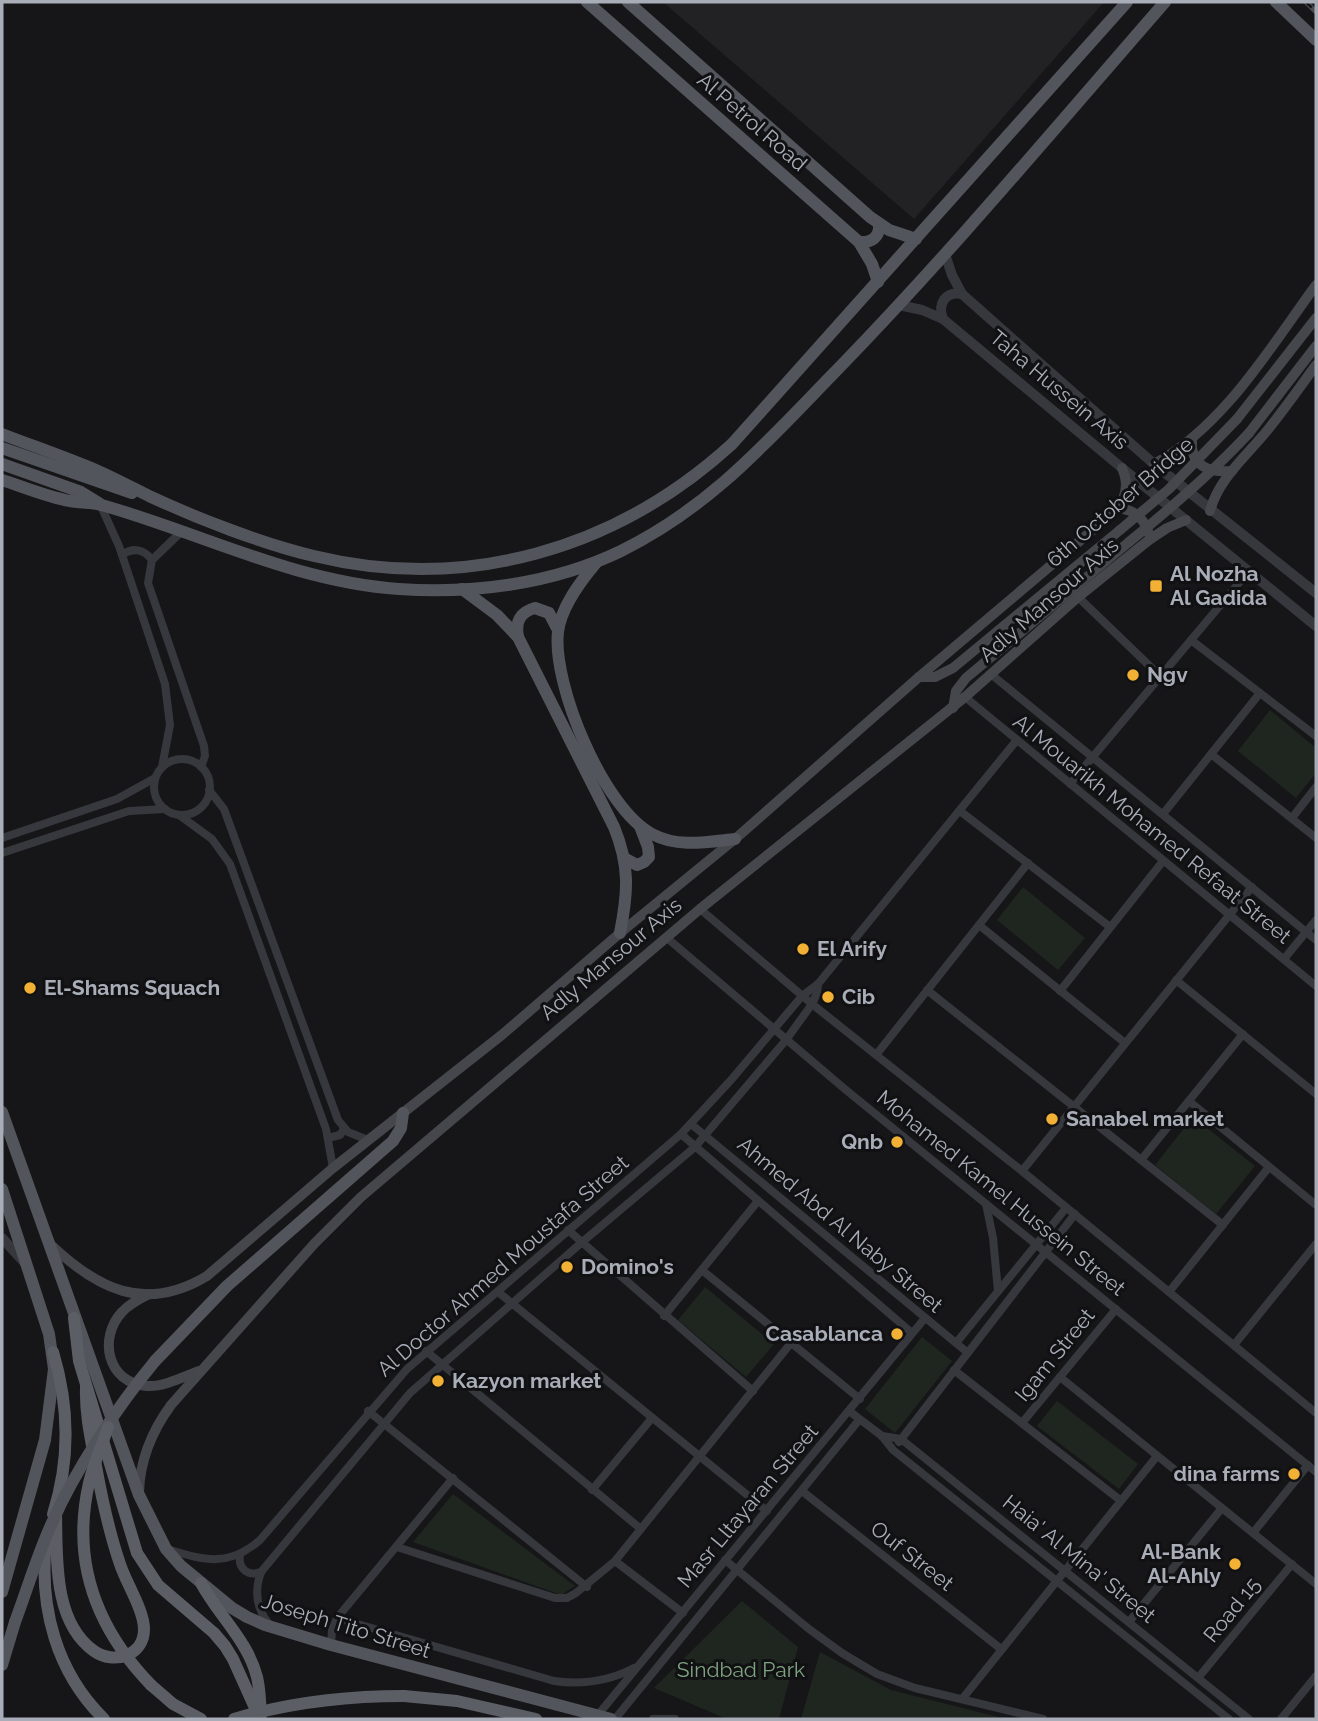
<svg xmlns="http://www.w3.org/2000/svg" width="1318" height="1721" viewBox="0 0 1318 1721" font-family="Raleway,sans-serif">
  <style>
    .built { fill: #222225 }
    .green { fill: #1e261f }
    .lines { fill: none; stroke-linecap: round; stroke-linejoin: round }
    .minor { stroke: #37383d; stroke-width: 8 }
    .tertiary { stroke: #37383d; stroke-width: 10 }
    .secondary { stroke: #45474d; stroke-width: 10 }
    .primary { stroke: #53555c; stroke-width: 12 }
    .trunk { stroke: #5b5e65; stroke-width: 12 }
    .rail-casing { stroke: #4a4c52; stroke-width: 5 }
    .rail { stroke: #111113; stroke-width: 2.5; stroke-dasharray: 8; stroke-linecap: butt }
    .secondary-bridge { stroke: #45474d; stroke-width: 10 }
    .primary-bridge { stroke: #53555c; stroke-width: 12 }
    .trunk-bridge { stroke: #5b5e65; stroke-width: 12 }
    .poi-dot { fill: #f2b134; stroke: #111113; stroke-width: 2.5 }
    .labels { text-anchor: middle; stroke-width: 6; stroke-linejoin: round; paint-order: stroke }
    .street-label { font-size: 21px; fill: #a8adb8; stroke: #111113 }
    .poi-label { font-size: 21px; font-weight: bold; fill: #a8adb8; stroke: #111113; text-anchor: start }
    .park-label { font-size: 21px; fill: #7fa381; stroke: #111113 }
  </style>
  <rect width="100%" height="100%" fill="#161618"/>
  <!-- built -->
  <polygon class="built" points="663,2 1104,2 914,219"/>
  <!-- green -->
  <g class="green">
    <polygon points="1270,710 1316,748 1316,773 1296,798 1238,751"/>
    <polygon points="1023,887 1085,938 1058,970 997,920"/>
    <polygon points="1193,1117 1255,1166 1216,1214 1155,1165"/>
    <polygon points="705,1287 774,1344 746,1377 678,1320"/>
    <polygon points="922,1337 952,1361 895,1433 865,1409"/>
    <polygon points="1057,1401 1138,1464 1119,1489 1037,1426"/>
    <polygon points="453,1494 575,1586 561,1595 413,1542"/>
    <polygon points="742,1601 798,1647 779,1719 727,1719 654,1688"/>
    <polygon points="820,1652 891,1690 1006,1719 801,1719"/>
  </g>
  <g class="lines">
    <!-- minor -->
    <g class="minor">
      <polyline points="100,504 119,546 165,684 170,725 162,767"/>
      <polyline points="182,531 152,560 148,583 204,746 205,756 201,767"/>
      <path d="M122,555C133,547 144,549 152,560"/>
      <polyline points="1078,597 1160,676"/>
      <polyline points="1191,640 1316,736"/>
      <polyline points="992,675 1316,940"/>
      <polyline points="965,697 1316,986"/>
      <polyline points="1211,754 1316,838"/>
      <circle cx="182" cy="787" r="28"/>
      <polyline points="1070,784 1249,571"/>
      <polyline points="209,790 224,809 338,1120 348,1132 368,1140"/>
      <polyline points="960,811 1110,927"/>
      <polyline points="1163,814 1260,693"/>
      <polyline points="179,815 212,839 230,864 326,1129 333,1168"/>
      <polyline points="1292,818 1316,787"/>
      <polyline points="2,838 117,799 155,778"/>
      <polyline points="2,853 129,811 165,809"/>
      <polyline points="700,909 812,1004 1022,1171 1316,1413"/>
      <polyline points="979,925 1125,1043"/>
      <polyline points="667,938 846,1090 1316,1472"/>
      <polyline points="1284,959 1316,920"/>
      <polyline points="1176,980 1316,1094"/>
      <polyline points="927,990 1223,1225"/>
      <polyline points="1060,991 1163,861"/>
      <polyline points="876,1055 1028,863"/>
      <polyline points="1189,1101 1316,1205"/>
      <polyline points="691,1124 968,1353"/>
      <polyline points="681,1134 912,1333"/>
      <polyline points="328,1138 340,1135 344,1129"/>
      <polyline points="1141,1160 1243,1034"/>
      <polyline points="1022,1171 1252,887"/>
      <polyline points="986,1204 993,1238 998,1291"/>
      <polyline points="568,1230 753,1391"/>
      <polyline points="703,1271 860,1399"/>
      <polyline points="498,1292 767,1511"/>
      <polyline points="1169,1292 1269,1167"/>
      <polyline points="664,1316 758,1201"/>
      <polyline points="956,1343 1066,1208"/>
      <polyline points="1234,1345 1316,1244"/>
      <polyline points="426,1351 641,1529"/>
      <polyline points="954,1370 1120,1500"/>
      <polyline points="1060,1377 1316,1584"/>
      <polyline points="368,1411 587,1587"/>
      <polyline points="849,1411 882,1436 893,1450 1229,1719"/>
      <polyline points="1022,1423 1116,1309"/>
      <polyline points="882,1436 901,1439 1249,1719"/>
      <polyline points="899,1442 1075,1214"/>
      <polyline points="592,1490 652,1418"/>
      <polyline points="802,1491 1001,1649"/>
      <polyline points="1253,1533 1308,1465"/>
      <polyline points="397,1547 555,1598 567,1598 576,1593 615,1561 791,1343"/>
      <path d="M167,1549C204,1560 228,1568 260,1540L407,1369L681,1134L731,1080L802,996L818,984L1016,741"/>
      <path d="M240,1555C238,1568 247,1577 261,1572"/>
      <polyline points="725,1560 809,1629 842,1653 877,1674 915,1688 1043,1719"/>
      <polyline points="615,1561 683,1613"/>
      <path d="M337,1618L554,1681C582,1685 609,1681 634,1668"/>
      <polyline points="1129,1622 1222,1508"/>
      <path d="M269,1624C256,1608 254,1591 261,1572L410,1393L581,1243L695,1147L786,1040L812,1004L817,993L818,984"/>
      <polyline points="331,1645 332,1630 337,1618 453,1478"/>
      <polyline points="1198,1678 1292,1564"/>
      <polyline points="963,1698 1157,1456"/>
      <polyline points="597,1716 925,1318"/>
      <polyline points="615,1719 859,1420"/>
      <polyline points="653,1719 675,1719"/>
      <polyline points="1281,1719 1316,1676"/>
    </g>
    <!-- tertiary -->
    <g class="tertiary">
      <polyline points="945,254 952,275 962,294 1154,464 1316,593"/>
      <polyline points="899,305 922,310 943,319 1122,468 1316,626"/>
      <path d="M943,319C937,303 946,291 962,294"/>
      <polyline points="2,1238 25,1263"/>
    </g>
    <!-- secondary -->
    <g class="secondary">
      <polyline points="1237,419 1316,318"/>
      <polyline points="1249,433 1316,346"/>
      <path d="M1192,440C1190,466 1209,473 1232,471"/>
      <path d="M1154,464C1223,427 1270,348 1316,285"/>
      <path d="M1118,508C1135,510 1144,518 1149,534"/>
      <path d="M1210,511C1219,477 1249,454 1270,427C1286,407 1301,386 1316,365"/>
      <polyline points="919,677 935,677 953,668 1120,530"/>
      <polyline points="953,708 956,691 966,678 1129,542"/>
      <path d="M49,1243C96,1288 144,1314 207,1276L333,1168L503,1034L620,933L735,839L919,677L1114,512C1127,499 1129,484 1122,468"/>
      <path d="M149,1294C139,1299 129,1304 122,1312C98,1338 107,1383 147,1386C164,1387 183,1377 199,1371"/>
      <path d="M139,1492C140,1460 152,1431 171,1405L314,1244L361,1197L700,909L965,697L1078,597L1149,540L1167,528L1186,520"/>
    </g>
    <!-- primary -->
    <g class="primary">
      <polyline points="587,2 859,242 872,264 878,282"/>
      <polyline points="628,2 870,217 889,230 916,239"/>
      <polyline points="1276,2 1316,40"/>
      <path d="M859,242C872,243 880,237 879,224"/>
      <path d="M2,434C33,446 65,457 96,470C114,478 131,487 149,496C196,518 263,544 314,556C467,593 617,549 732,444L1127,2"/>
      <polyline points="2,448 132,493"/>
      <polyline points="2,464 81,492 99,503"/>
      <path d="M2,480C24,487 47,497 70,501C81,503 94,502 105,506C203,534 295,582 399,589C473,594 553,584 621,551C710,507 765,444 833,374C949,255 1056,127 1165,2"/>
      <path d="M596,563C580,582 561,607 558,632C552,685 604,809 652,834C678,848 707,842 735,839"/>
      <path d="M462,589L497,615L518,637L614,827C630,866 628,892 620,933"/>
      <path d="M518,637C515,622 520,612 535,608L549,613L558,630"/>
      <polyline points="624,858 637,865 644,862 649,857 648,847 640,826"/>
      <polyline points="2,1112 139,1495 166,1549 181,1566 232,1608 247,1617 265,1625 331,1645 611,1719"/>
      <polyline points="2,1189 49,1334 54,1369 45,1440 2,1592"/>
      <polyline points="155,1361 227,1286 393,1141 401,1128 403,1113"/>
      <polyline points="2,1665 15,1622"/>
    </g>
    <!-- trunk -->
    <g class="trunk">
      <polyline points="74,1318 79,1361 137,1553 158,1585 214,1633 225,1646 233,1659 260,1719"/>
      <path d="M56,1513C57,1558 53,1622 94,1651C114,1665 144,1656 144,1629C144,1610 126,1583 120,1564C109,1532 102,1499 96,1466C91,1440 85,1414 86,1387"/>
      <path d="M53,1514C70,1461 69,1405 53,1352"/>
      <path d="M46,1541C39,1607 56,1672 104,1719"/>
      <path d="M201,1583C218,1615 248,1641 257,1677C260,1689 260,1703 261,1715"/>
      <polyline points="151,1685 173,1704 201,1719"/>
      <polyline points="404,1696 457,1701 536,1719"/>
    </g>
    <!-- rail casing -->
    <g class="rail-casing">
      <polyline id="rail" points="1306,2 1316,12"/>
    </g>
    <!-- rail -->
    <use href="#rail" class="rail"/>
    <!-- secondary-bridge -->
    <g class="secondary-bridge">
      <polyline points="1120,530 1169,489 1237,419"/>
      <path d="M1129,542C1171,508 1212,473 1249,433"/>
    </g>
    <!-- primary-bridge -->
    <path class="primary-bridge" d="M15,1622C27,1590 37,1556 51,1525C75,1470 117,1407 155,1361"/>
    <!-- trunk-bridge -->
    <g class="trunk-bridge">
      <path d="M108,1427C102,1446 93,1465 89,1483C71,1562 96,1628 151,1685"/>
      <path d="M234,1719C291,1702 346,1696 404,1696"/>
    </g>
  </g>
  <!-- markers -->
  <g class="poi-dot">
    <rect x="1149" y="579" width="14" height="14" rx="3.5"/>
    <circle cx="1133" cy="675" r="7"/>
    <circle cx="803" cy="949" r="7"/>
    <circle cx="30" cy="988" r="7"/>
    <circle cx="828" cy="997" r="7"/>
    <circle cx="1052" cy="1119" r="7"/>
    <circle cx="897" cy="1142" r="7"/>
    <circle cx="567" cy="1267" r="7"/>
    <circle cx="897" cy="1334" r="7"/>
    <circle cx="438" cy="1381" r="7"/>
    <circle cx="1294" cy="1474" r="7"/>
    <circle cx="1235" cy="1564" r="7"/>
  </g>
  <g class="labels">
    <!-- street labels -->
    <g class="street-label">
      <text transform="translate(752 122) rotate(41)" y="7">Al Petrol Road</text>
      <text transform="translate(1059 390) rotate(40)" y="7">Taha Hussein Axis</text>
      <text transform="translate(1120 502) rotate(-41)" y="7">6th October Bridge</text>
      <text transform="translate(1049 600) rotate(-41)" y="7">Adly Mansour Axis</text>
      <text transform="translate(1152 829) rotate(39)" y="7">Al Mouarikh Mohamed Refaat Street</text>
      <text transform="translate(611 959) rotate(-40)" y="7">Adly Mansour Axis</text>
      <text transform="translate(1001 1193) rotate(39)" y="7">Mohamed Kamel Hussein Street</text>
      <text transform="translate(840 1225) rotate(40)" y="7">Ahmed Abd Al Naby Street</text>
      <text transform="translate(503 1266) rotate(-41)" y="7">Al Doctor Ahmed Moustafa Street</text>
      <text transform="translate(1055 1355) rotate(-51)" y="7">Igam Street</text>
      <text transform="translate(748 1506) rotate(-50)" y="7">Masr Lltayaran Street</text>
      <text transform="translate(912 1556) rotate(38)" y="7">Ouf Street</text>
      <text transform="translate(1079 1559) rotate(39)" y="7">Haia' Al Mina' Street</text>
      <text transform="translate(1232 1610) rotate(-51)" y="7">Road 15</text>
      <text transform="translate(346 1626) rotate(17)" y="7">Joseph Tito Street</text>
    </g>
    <!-- poi labels -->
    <g class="poi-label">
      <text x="1170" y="581">Al Nozha<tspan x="1170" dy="24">Al Gadida</tspan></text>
      <text x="1147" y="682">Ngv</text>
      <text x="817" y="956">El Arify</text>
      <text x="44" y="995">El-Shams Squach</text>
      <text x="842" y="1004">Cib</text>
      <text x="1066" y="1126">Sanabel market</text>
      <text x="883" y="1149" text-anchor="end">Qnb</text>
      <text x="581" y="1274">Domino's</text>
      <text x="883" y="1341" text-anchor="end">Casablanca</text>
      <text x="452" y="1388">Kazyon market</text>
      <text x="1280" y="1481" text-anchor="end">dina farms</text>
      <text x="1221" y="1559" text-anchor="end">Al-Bank<tspan x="1221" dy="24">Al-Ahly</tspan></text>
    </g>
    <!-- park labels -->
    <g class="park-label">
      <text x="741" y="1677">Sindbad Park</text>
    </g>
  </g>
  <!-- border -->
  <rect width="1318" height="1721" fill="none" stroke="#a8adb8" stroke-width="7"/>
</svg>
